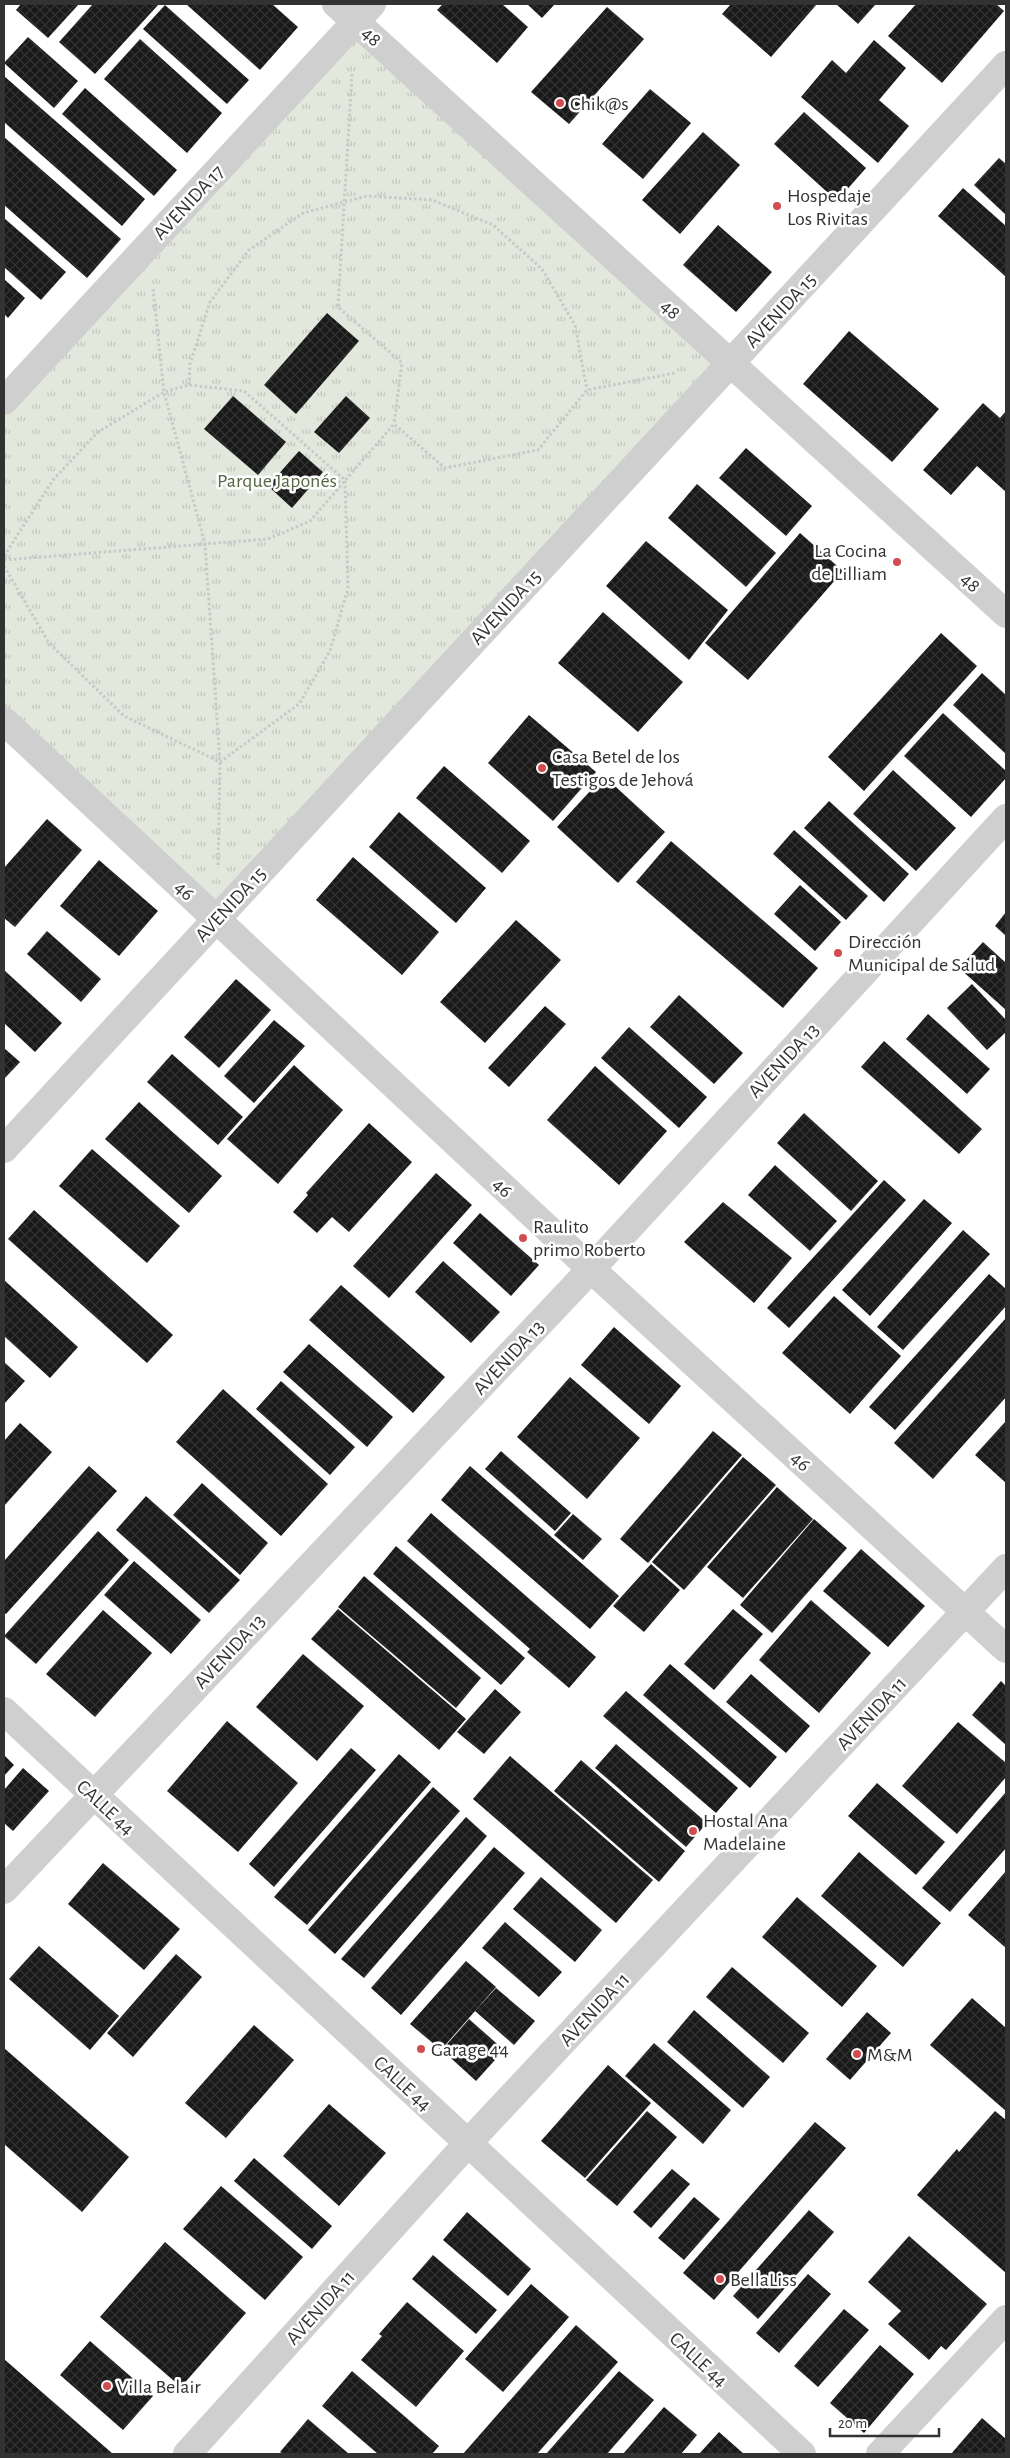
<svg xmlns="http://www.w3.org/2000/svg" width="1010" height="2458" viewBox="0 0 1010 2458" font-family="'Alegreya Sans',sans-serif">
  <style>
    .grass { fill: url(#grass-tufts) }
    .building { fill: url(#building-cross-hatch) }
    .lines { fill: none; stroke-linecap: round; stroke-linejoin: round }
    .path { stroke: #c9c9c9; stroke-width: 3; stroke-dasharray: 2.5 2.5; stroke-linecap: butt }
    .minor { stroke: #cfcfcf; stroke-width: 28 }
    .poi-dot { fill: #d24b53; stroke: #fff; stroke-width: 2 }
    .labels { text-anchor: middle; stroke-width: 5; stroke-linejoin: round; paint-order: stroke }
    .street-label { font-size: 20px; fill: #323232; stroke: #fff }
    .poi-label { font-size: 20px; fill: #323232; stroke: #fff; text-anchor: start }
    .park-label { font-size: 20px; fill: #556944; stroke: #fff }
  </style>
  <defs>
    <pattern id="grass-tufts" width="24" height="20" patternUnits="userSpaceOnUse" patternTransform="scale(1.25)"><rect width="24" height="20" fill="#e2e8dc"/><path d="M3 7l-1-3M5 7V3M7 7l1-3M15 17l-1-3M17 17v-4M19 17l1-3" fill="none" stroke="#c2c7bd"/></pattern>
    <pattern id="building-cross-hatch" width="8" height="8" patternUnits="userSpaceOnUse" patternTransform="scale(1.25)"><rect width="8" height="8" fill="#191919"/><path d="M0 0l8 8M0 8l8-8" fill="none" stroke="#323232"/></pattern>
  </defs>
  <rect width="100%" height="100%" fill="#fff"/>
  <!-- grass -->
  <polygon class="grass" points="356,21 730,363 216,919 4,721 4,401"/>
  <!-- building -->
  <g class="building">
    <polygon points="21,4 79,4 48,38 16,10"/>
    <polygon points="93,4 159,4 95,74 59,42"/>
    <polygon points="186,4 272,4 298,27 260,70"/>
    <polygon points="443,4 502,4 528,27 497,63 437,10"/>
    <polygon points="527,4 555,4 542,18"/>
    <polygon points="731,4 817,4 771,57 722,14"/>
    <polygon points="836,4 876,4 858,24"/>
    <polygon points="916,4 996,4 1004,11 942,83 888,36"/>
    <polygon points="165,5 249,80 227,104 143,29"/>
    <polygon points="607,7 644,39 569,124 531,92"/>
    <polygon points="28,37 78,81 54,108 4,63"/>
    <polygon points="140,39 222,113 187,153 104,79"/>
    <polygon points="874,40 906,68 879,100 909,126 878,163 801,97 832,60 846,73"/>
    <polygon points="4,76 145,199 122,226 4,122"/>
    <polygon points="85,88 177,170 154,196 62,114"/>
    <polygon points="650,89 691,123 643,179 602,144"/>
    <polygon points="804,112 866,168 837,201 774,144"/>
    <polygon points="703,132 740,165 680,234 642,200"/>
    <polygon points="4,137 121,239 87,278 4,205"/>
    <polygon points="999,158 1006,164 1006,215 974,185"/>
    <polygon points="963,188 1006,226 1006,277 938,216"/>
    <polygon points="4,218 66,272 41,300 4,267"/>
    <polygon points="718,225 772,272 736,312 683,265"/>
    <polygon points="4,279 25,298 8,318 4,314"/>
    <polygon points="327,313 359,341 296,414 264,385"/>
    <polygon points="849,331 939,409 892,462 803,384"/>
    <polygon points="233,396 286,442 258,475 204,429"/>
    <polygon points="346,396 370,418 339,453 314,432"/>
    <polygon points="983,403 1000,418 1006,411 1006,492 977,466 951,495 923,470"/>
    <polygon points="746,448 812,506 786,536 719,478"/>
    <polygon points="299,451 323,472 292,508 268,486"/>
    <polygon points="697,484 776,553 746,587 668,518"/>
    <polygon points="800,533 843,571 748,680 705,643"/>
    <polygon points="646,541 728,610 689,660 606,586"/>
    <polygon points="603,612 683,682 638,732 558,663"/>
    <polygon points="941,633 977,666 864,791 828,757"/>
    <polygon points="982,673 1006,695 1006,754 953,705"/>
    <polygon points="943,713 1006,771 1006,778 971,817 904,756"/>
    <polygon points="529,715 596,772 553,821 488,763"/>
    <polygon points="444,766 530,841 502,873 416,798"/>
    <polygon points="893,770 956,828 916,871 853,814"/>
    <polygon points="604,776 665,832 618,883 557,827"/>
    <polygon points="829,801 909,874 884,902 804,828"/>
    <polygon points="399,812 486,888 456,923 369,847"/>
    <polygon points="47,819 82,850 15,927 4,918 4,868"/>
    <polygon points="794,830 868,896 846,920 773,854"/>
    <polygon points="671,841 818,968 783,1008 636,882"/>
    <polygon points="353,857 439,932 402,975 316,900"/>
    <polygon points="99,860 158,911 119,956 60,906"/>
    <polygon points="800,885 841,922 815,951 774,914"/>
    <polygon points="1006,912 1006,936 995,926"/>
    <polygon points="516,920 561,960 485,1043 440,1002"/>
    <polygon points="47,931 101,979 81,1002 27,954"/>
    <polygon points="983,942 1006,963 1006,1010 959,968"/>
    <polygon points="4,970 62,1023 35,1052 4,1023"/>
    <polygon points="236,979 271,1010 219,1068 184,1037"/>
    <polygon points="972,984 1006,1020 1006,1032 987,1050 947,1008"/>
    <polygon points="679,995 743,1053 714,1084 650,1027"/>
    <polygon points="545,1006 566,1024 509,1087 488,1068"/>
    <polygon points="928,1014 990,1069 967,1094 906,1039"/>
    <polygon points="274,1020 305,1046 254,1103 224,1076"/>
    <polygon points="629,1027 707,1097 679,1128 601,1058"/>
    <polygon points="884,1041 982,1129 959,1154 861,1067"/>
    <polygon points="4,1048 20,1062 4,1079"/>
    <polygon points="172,1054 243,1117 218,1145 147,1082"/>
    <polygon points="294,1065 343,1110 278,1184 227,1139"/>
    <polygon points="595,1066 667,1131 619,1185 547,1120"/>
    <polygon points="139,1102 222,1176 189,1213 105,1139"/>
    <polygon points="804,1113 878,1181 851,1211 777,1143"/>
    <polygon points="369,1123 412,1162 349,1232 332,1217 317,1233 293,1212 308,1195 306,1193"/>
    <polygon points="92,1149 180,1226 147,1263 59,1186"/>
    <polygon points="775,1165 837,1221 810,1251 748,1195"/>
    <polygon points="436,1173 472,1205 389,1298 353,1266"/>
    <polygon points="884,1180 906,1200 789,1328 767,1308"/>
    <polygon points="924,1199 952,1223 870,1316 842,1290"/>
    <polygon points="723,1202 792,1258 754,1303 684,1242"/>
    <polygon points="34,1210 173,1335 147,1363 8,1239"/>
    <polygon points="480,1213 539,1265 511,1296 453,1243"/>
    <polygon points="963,1230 990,1254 903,1350 877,1327"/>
    <polygon points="443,1261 500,1312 471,1343 415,1292"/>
    <polygon points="989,1274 1006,1289 1006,1306 895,1430 869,1407"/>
    <polygon points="4,1280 78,1347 50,1378 4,1336"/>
    <polygon points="341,1285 445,1377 413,1413 309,1320"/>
    <polygon points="834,1296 901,1356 850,1414 782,1353"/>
    <polygon points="1006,1318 1006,1397 933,1479 894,1443"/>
    <polygon points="614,1327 681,1386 649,1424 581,1365"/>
    <polygon points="309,1344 393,1417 367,1447 283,1372"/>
    <polygon points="4,1362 25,1381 4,1404"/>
    <polygon points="570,1377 640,1438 587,1499 517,1437"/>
    <polygon points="281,1381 355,1447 330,1475 256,1409"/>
    <polygon points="223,1389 328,1484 281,1536 176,1442"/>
    <polygon points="1006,1421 1006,1483 975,1455"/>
    <polygon points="20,1423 52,1452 4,1506 4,1441"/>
    <polygon points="713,1431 742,1455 648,1563 620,1539"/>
    <polygon points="501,1451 571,1513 555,1531 485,1469"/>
    <polygon points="743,1457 776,1485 684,1590 652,1562"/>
    <polygon points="89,1466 117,1491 6,1614 4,1613 4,1561"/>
    <polygon points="470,1466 619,1596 590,1629 441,1500"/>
    <polygon points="202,1483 268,1543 240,1575 173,1515"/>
    <polygon points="777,1487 813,1519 743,1598 707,1567"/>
    <polygon points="146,1496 240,1580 209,1613 116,1530"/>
    <polygon points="431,1513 596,1657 569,1688 527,1652 530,1649 407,1541"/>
    <polygon points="573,1514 602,1539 583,1560 554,1535"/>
    <polygon points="814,1519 847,1548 772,1633 740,1605"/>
    <polygon points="98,1531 129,1560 36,1664 4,1636"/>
    <polygon points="396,1546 525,1658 501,1685 373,1574"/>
    <polygon points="861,1549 925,1606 888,1647 823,1591"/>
    <polygon points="134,1561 201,1620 171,1654 104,1595"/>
    <polygon points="651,1564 680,1590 644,1632 613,1606"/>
    <polygon points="364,1576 481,1678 456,1708 338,1607"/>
    <polygon points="811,1600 871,1653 819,1713 759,1660"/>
    <polygon points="338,1609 466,1719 439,1750 311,1639"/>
    <polygon points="733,1609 763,1634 714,1690 684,1664"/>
    <polygon points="103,1610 152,1653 95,1717 46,1674"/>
    <polygon points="303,1654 364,1706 317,1761 256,1707"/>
    <polygon points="670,1664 777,1757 750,1788 643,1695"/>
    <polygon points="751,1674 810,1726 786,1753 726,1702"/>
    <polygon points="1001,1681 1006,1686 1006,1745 972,1715"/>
    <polygon points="495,1689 521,1712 484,1754 457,1732"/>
    <polygon points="626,1691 738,1788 716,1813 603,1716"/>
    <polygon points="227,1721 298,1783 238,1852 167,1791"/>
    <polygon points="958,1722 1006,1763 1006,1777 957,1834 902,1786"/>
    <polygon points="616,1744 707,1823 686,1847 595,1768"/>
    <polygon points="351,1748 376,1770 274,1887 249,1864"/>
    <polygon points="399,1754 431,1782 307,1925 274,1897"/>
    <polygon points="4,1755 14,1765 4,1776"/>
    <polygon points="510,1756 653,1880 616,1923 473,1799"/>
    <polygon points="581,1760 685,1851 659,1882 554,1791"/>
    <polygon points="23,1768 49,1791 13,1831 4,1823 4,1790"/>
    <polygon points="877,1783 945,1842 916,1875 848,1816"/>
    <polygon points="433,1787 460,1811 335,1954 308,1930"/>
    <polygon points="1006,1792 1006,1848 950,1912 922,1888"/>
    <polygon points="466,1817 487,1836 364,1978 341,1959"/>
    <polygon points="494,1847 525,1873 401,2015 371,1988"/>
    <polygon points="859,1852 941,1923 903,1967 821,1896"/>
    <polygon points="103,1863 180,1929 144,1970 68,1904"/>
    <polygon points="1006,1871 1006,1948 968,1915"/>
    <polygon points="541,1877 602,1930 575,1962 513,1909"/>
    <polygon points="797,1897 877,1966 842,2007 762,1937"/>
    <polygon points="505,1922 562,1972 539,1997 482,1948"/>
    <polygon points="39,1946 119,2016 90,2050 9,1979"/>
    <polygon points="176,1954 202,1977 133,2057 107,2033"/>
    <polygon points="466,1961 496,1987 441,2050 410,2024"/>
    <polygon points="732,1967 809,2033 783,2063 706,1997"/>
    <polygon points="496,1988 535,2021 514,2045 475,2011"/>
    <polygon points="972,1998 1006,2028 1006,2111 930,2045"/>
    <polygon points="694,2010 770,2077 743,2108 667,2042"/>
    <polygon points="867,2012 891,2033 850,2080 826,2059"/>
    <polygon points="469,2019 504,2050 476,2081 442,2050"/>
    <polygon points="254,2025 294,2060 226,2138 185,2103"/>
    <polygon points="654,2043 731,2110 703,2144 625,2076"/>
    <polygon points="4,2048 129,2157 82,2212 4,2144"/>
    <polygon points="608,2065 651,2103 585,2178 541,2141"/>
    <polygon points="329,2104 386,2153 339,2206 283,2156"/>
    <polygon points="647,2111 677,2137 617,2206 586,2180"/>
    <polygon points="995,2111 1006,2120 1006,2273 917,2195 957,2149 959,2152"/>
    <polygon points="815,2122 846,2148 714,2300 683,2273"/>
    <polygon points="254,2158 332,2226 312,2249 234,2181"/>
    <polygon points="672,2169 690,2184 651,2228 633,2212"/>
    <polygon points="221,2186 303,2257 265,2300 183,2229"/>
    <polygon points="694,2197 720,2219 684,2260 658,2238"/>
    <polygon points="809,2210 834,2232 758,2319 733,2296"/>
    <polygon points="467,2212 531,2269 508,2296 443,2240"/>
    <polygon points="909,2236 987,2304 946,2350 941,2346 929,2360 888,2324 901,2311 868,2282"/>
    <polygon points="165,2242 246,2313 181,2387 100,2317"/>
    <polygon points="433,2255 497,2310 476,2334 412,2279"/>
    <polygon points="808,2274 831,2294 779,2353 756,2333"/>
    <polygon points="531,2284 569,2317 503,2392 465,2359"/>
    <polygon points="407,2302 464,2351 416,2407 361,2360 382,2336 379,2334"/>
    <polygon points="844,2309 869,2330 818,2387 794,2366"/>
    <polygon points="576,2325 618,2362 537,2454 463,2454"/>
    <polygon points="90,2341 153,2396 123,2430 60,2375"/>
    <polygon points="880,2345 914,2374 864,2433 830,2403"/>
    <polygon points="4,2359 113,2454 4,2454"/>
    <polygon points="352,2371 439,2446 432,2454 378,2454 322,2406"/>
    <polygon points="619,2371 654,2400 607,2454 546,2454"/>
    <polygon points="664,2407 697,2435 681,2454 623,2454"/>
    <polygon points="982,2418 1006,2439 1006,2454 951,2454"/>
    <polygon points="308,2419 349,2454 283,2454 280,2452"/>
    <polygon points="719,2432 744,2454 699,2454"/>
  </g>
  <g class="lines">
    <!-- path -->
    <g class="path">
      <polyline points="352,74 338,307 402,363 394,424"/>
      <polyline points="153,289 164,392 205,544 220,762 218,868"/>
      <polyline points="189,385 190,364 210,302 249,250 303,213 367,196 432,200 493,225 542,269 575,325 587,390"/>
      <polyline points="4,556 53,480 98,432 164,392 189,385 244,391 345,480 348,588 330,651 299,704 220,762 124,716 49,643 4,566"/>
      <polyline points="4,560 268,539 310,521 394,424 445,468 538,450 587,390 675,373"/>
    </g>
    <!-- minor -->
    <g class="minor">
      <polyline points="336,4 1006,614"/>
      <polyline points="4,401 372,4"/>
      <polyline points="4,721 591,1269 1006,1649"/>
      <polyline points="4,1149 1006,65"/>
      <polyline points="4,1711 802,2454"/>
      <polyline points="4,1890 591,1269 1006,818"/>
      <polyline points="187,2454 468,2143 1006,1568"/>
      <polyline points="880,2454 1006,2319"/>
    </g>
  </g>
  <!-- markers -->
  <g class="poi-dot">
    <circle cx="560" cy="103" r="5"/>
    <circle cx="777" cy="206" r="5"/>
    <circle cx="897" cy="562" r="5"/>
    <circle cx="542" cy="768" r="5"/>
    <circle cx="838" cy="953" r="5"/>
    <circle cx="523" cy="1238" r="5"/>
    <circle cx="693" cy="1831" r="5"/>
    <circle cx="421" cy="2049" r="5"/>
    <circle cx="857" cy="2054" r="5"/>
    <circle cx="720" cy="2279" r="5"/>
    <circle cx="107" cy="2386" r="5"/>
  </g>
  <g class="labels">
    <!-- street labels -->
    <g class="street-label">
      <text transform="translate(372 36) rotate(42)" y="7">48</text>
      <text transform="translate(188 202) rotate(-47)" y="7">AVENIDA 17</text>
      <text transform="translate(671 309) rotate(42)" y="7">48</text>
      <text transform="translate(780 310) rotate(-47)" y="7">AVENIDA 15</text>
      <text transform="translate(971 582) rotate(42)" y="7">48</text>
      <text transform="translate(505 607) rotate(-47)" y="7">AVENIDA 15</text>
      <text transform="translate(185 890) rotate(43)" y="7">46</text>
      <text transform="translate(230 904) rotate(-47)" y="7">AVENIDA 15</text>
      <text transform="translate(783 1060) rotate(-47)" y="7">AVENIDA 13</text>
      <text transform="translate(503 1187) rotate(43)" y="7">46</text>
      <text transform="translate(508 1357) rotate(-47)" y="7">AVENIDA 13</text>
      <text transform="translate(801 1461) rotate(42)" y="7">46</text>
      <text transform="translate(229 1651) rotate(-47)" y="7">AVENIDA 13</text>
      <text transform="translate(871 1713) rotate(-47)" y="7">AVENIDA 11</text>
      <text transform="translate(106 1807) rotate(43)" y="7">CALLE 44</text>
      <text transform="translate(594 2009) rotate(-47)" y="7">AVENIDA 11</text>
      <text transform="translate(403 2083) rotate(43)" y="7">CALLE 44</text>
      <text transform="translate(320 2307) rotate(-48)" y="7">AVENIDA 11</text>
      <text transform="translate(699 2359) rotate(43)" y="7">CALLE 44</text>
    </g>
    <!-- poi labels -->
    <g class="poi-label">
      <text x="570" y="110">Chik@s</text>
      <text x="787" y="202">Hospedaje<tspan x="787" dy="23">Los Rivitas</tspan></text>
      <text x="887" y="557" text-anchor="end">La Cocina<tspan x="887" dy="23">de Lilliam</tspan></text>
      <text x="552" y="763">Casa Betel de los<tspan x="552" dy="23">Testigos de Jehová</tspan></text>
      <text x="848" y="948">Dirección<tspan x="848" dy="23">Municipal de Salud</tspan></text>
      <text x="533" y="1233">Raulito<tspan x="533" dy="23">primo Roberto</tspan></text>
      <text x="703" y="1827">Hostal Ana<tspan x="703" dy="23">Madelaine</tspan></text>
      <text x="431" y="2056">Garage 44</text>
      <text x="867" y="2061">M&amp;M</text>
      <text x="730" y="2286">BellaLiss</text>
      <text x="117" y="2393">Villa Belair</text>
    </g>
    <!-- park labels -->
    <g class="park-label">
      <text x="277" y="487">Parque Japonés</text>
    </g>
  </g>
  <!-- border -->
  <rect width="1010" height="2458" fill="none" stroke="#323232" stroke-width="10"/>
  <!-- scale -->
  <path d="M830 2428v8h109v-8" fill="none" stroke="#323232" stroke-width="2.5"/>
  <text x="838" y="2428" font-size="15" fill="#323232" stroke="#ffffff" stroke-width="4" paint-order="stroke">20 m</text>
</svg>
